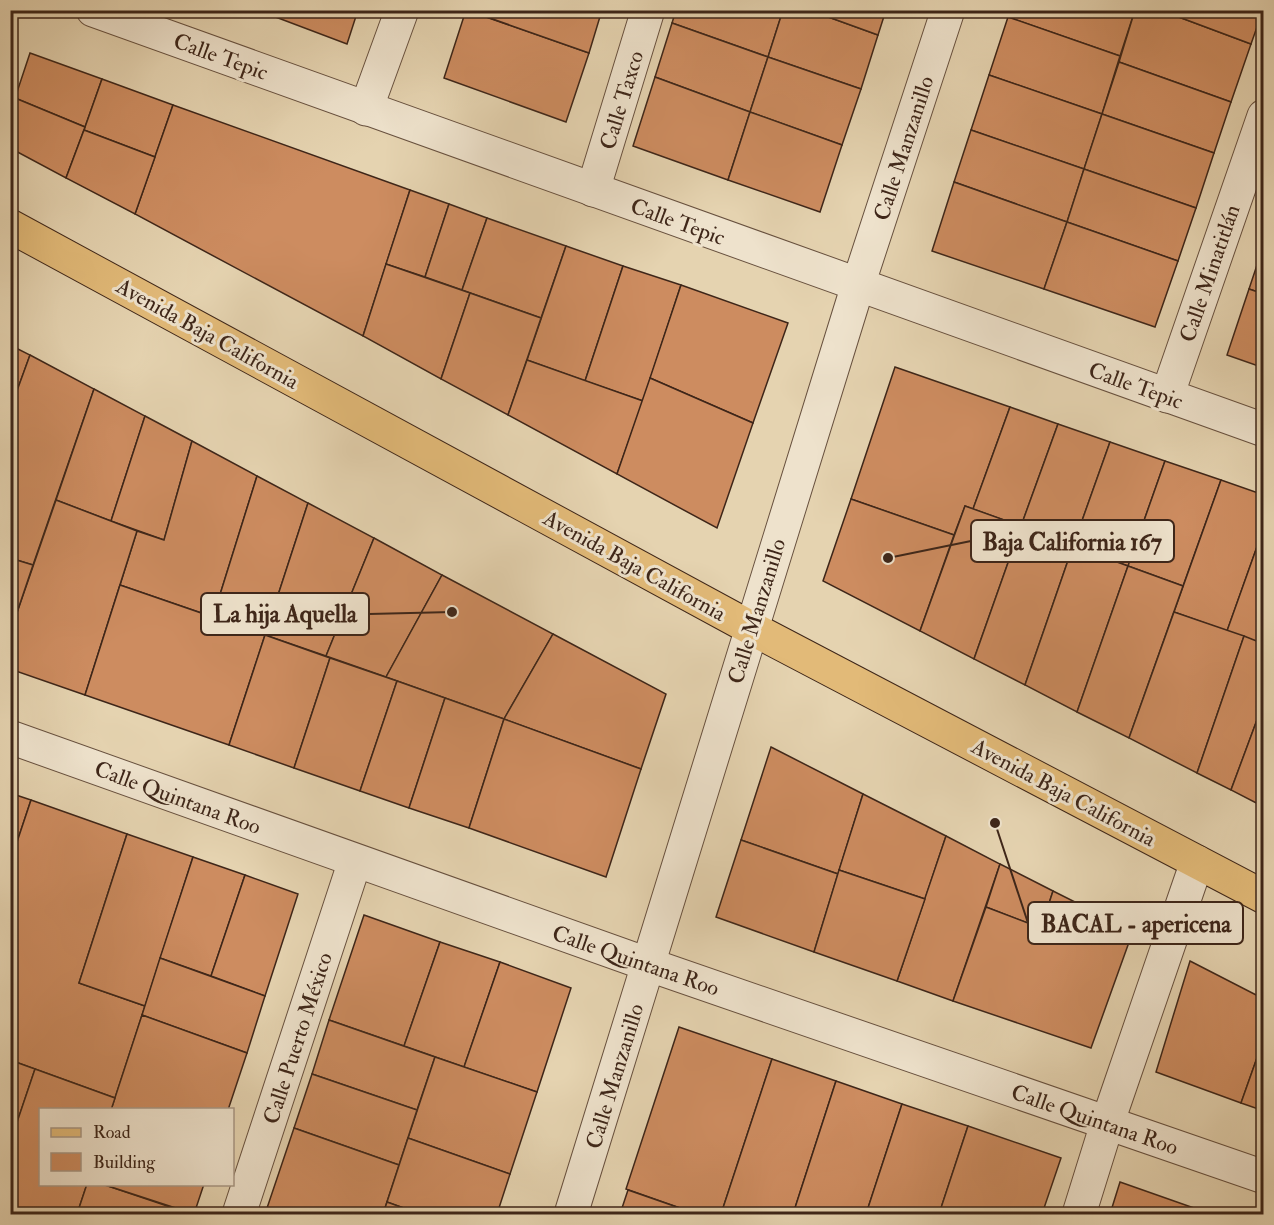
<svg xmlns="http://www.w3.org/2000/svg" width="1274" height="1225" viewBox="0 0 1274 1225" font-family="'IM FELL Double Pica',serif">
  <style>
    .building { fill: #cd8c60; stroke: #3e2619; stroke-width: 1.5 }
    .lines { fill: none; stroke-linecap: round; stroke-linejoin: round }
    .minor-casing { stroke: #68513f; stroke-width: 35 }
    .major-casing { stroke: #3e2619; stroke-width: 35 }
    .minor { stroke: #eee2cc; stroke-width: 33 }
    .major { stroke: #e2ba78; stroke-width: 33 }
    .labels { text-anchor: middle; stroke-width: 6; stroke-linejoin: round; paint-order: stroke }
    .street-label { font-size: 22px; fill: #3e2619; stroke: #eee2cc }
    .leader { fill: none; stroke: #3e2619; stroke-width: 2 }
    .callout-dot { fill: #3e2619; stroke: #eee2cc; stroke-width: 2 }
    .callout { fill: #eee2cc; stroke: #3e2619; stroke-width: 2 }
    .callout-label { font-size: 24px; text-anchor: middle; font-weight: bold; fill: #3e2619 }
  </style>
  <rect width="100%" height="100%" fill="#e5d3b0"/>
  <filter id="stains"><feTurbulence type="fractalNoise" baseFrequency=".00333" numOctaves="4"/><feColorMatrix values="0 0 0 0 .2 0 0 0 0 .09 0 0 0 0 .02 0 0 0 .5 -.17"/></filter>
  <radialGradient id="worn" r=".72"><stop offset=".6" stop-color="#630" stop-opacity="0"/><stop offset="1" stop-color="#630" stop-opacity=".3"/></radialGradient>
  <!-- building -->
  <g class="building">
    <polygon points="257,10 358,10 347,44"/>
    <polygon points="466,10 589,53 566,122 444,78"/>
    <polygon points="467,10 602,10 589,53"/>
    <polygon points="676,10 783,10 768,57 672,23"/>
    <polygon points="783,10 809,10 878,35 861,89 768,57"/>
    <polygon points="809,10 886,10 878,35"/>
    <polygon points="1007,10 1135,10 1120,56 1005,16"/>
    <polygon points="1135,10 1160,10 1251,44 1231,102 1119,62"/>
    <polygon points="1160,10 1263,10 1251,44"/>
    <polygon points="1008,17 1120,56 1102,114 989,75"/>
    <polygon points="672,23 768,57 750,112 655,77"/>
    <polygon points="30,53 102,79 85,127 15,98"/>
    <polygon points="768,57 861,89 842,145 750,112"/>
    <polygon points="1119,62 1231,102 1214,153 1102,114"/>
    <polygon points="989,75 1102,114 1084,169 971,130"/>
    <polygon points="655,77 750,112 728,180 633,146"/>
    <polygon points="102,79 173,105 155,157 84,130"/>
    <polygon points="15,98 85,127 66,178 10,148 10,111"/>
    <polygon points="173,105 410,190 363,336 135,214"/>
    <polygon points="750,112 842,145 820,212 728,180"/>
    <polygon points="1102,114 1214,153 1196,208 1084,169"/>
    <polygon points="84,130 155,157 135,214 66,178"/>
    <polygon points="971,130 1084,169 1067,222 954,182"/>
    <polygon points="1084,169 1196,208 1178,261 1067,222"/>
    <polygon points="954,182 1067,222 1044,289 932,251"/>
    <polygon points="410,190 449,204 425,277 386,264"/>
    <polygon points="449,204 487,218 462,290 425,277"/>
    <polygon points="487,218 566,246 541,318 462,290"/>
    <polygon points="1067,222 1178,261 1155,327 1044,289"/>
    <polygon points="1264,244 1264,294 1249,289"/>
    <polygon points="566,246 623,266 585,381 527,360"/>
    <polygon points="386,264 470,293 441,379 363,336"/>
    <polygon points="623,266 681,285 643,401 585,381"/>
    <polygon points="681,285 788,323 753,423 650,378"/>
    <polygon points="1249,289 1264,294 1264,368 1227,355"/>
    <polygon points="470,293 541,318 508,415 441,379"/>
    <polygon points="10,345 30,355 10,410"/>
    <polygon points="30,355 94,389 33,565 10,558 10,410"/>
    <polygon points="527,360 643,401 617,474 508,415"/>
    <polygon points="895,367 1010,407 973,509 965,506 954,535 851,499"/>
    <polygon points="650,378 753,423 717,528 617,474"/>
    <polygon points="94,389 145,416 111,521 56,500"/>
    <polygon points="1010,407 1058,424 1021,526 973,509"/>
    <polygon points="145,416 192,441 164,540 111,521"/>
    <polygon points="1058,424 1110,442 1073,546 1021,526"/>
    <polygon points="192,441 257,476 213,617 120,585 137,531 164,540"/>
    <polygon points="1110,442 1165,461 1128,566 1073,546"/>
    <polygon points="1165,461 1221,480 1183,586 1128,566"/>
    <polygon points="257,476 308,503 265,635 213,617"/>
    <polygon points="1221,480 1264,495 1264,527 1227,631 1174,612"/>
    <polygon points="851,499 954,535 920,631 823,581"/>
    <polygon points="56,500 137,531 85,695 10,669 10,633"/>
    <polygon points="308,503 374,538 326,656 265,635"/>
    <polygon points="965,506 1021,526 974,659 920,631"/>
    <polygon points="1021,526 1073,546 1025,685 974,659"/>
    <polygon points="1264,527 1264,644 1227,631"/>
    <polygon points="374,538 442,575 386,677 326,656"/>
    <polygon points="1073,546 1128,566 1077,712 1025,685"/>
    <polygon points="10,558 33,565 10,633"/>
    <polygon points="1128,566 1183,586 1129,738 1077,712"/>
    <polygon points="442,575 553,634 504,719 386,677"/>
    <polygon points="120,585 265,635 229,745 85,695"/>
    <polygon points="1174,612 1244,636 1197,773 1129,738"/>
    <polygon points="553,634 666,694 641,769 504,719"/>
    <polygon points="265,635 330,658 294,768 229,745"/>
    <polygon points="1244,636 1264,644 1264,701 1231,790 1197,773"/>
    <polygon points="330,658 397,681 360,791 294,768"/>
    <polygon points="397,681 445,698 409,808 360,791"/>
    <polygon points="445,698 504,719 469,828 409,808"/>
    <polygon points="1264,701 1264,807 1231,790"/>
    <polygon points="504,719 641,769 606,877 469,828"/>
    <polygon points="771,747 863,794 838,874 741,840"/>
    <polygon points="10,793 31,800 10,863"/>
    <polygon points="863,794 946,836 925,899 839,870"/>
    <polygon points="31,800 127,834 79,983 145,1006 115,1098 10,1060 10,863"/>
    <polygon points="127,834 193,857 145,1006 79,983"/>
    <polygon points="946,836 1000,864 953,1001 897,981"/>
    <polygon points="741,840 838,874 814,952 716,917"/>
    <polygon points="193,857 245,875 211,976 160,958"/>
    <polygon points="1000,864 1053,891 1041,928 986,907"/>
    <polygon points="839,870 925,899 897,981 814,952"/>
    <polygon points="245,875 298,894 265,996 211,976"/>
    <polygon points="1053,891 1133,931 1091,1048 953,1001 986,907 1041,928"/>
    <polygon points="364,915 440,942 404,1046 329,1020"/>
    <polygon points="440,942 500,962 464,1067 404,1046"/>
    <polygon points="160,958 265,996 247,1053 142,1015"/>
    <polygon points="1190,961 1264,999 1264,1038 1241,1103 1156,1072"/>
    <polygon points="500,962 571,988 537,1092 464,1067"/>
    <polygon points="142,1015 247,1053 228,1110 111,1110"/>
    <polygon points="329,1020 435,1057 417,1110 312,1074"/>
    <polygon points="679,1027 772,1059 721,1214 697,1214 626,1189"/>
    <polygon points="1264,1038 1264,1111 1241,1103"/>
    <polygon points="435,1057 537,1092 510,1174 408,1138"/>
    <polygon points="772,1059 836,1081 793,1214 721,1214"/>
    <polygon points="10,1060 35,1069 10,1143"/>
    <polygon points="35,1069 115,1098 111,1110 40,1110 40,1184 87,1184 77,1214 10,1214 10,1143"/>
    <polygon points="312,1074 417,1110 399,1165 294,1128"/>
    <polygon points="836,1081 902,1104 866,1214 793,1214"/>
    <polygon points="902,1104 968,1126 939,1214 866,1214"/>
    <polygon points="968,1126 1061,1158 1042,1214 939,1214"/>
    <polygon points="294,1128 399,1165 383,1214 265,1214"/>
    <polygon points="408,1138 510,1174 497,1214 420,1214 387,1202"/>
    <polygon points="1120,1182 1211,1214 1110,1214"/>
    <polygon points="87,1184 102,1184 191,1214 77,1214"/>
    <polygon points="102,1184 204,1184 194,1214"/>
    <polygon points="628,1190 697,1214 620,1214"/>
    <polygon points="387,1202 420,1214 383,1214"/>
  </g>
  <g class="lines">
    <!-- minor casing -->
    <g class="minor-casing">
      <g id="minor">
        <polyline points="93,10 1264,430"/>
        <polyline points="366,109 402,10"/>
        <polyline points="593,190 648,10"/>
        <polyline points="1167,396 1264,116"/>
        <polyline points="10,737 647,964 1264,1177"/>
        <polyline points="239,1214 355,861"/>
        <polyline points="571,1214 858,285 948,10"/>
        <polyline points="1079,1214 1107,1124 1197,862"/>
      </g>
    </g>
    <!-- major casing -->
    <g class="major-casing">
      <polyline id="major" points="10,226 751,628 1264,897"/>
    </g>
    <!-- minor -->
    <use href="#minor" class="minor"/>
    <!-- major -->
    <use href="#major" class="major"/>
  </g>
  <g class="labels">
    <!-- street labels -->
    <g class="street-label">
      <text transform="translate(221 56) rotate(20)" y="8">Calle Tepic</text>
      <text transform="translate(621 100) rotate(-73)" y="8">Calle Taxco</text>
      <text transform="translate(903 148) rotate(-72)" y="8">Calle Manzanillo</text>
      <text transform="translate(678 221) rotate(20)" y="8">Calle Tepic</text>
      <text transform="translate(1209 273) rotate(-71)" y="8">Calle Minatitlán</text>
      <text transform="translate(208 333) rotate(29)" y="8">Avenida Baja California</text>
      <text transform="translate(1136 385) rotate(20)" y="8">Calle Tepic</text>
      <text transform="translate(635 565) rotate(29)" y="8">Avenida Baja California</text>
      <text transform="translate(756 611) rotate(-73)" y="8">Calle Manzanillo</text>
      <text transform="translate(1064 792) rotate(28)" y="8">Avenida Baja California</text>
      <text transform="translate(178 797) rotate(20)" y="8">Calle Quintana Roo</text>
      <text transform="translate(636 960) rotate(19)" y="8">Calle Quintana Roo</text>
      <text transform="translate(297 1038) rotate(-72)" y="8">Calle Puerto México</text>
      <text transform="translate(614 1076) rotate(-73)" y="8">Calle Manzanillo</text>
      <text transform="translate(1095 1119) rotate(19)" y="8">Calle Quintana Roo</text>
    </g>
  </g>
  <!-- callouts -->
  <path class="leader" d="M888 558L971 541M452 612L369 614M995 823L1028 923"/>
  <g class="callout-dot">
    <circle cx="888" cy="558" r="6"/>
    <circle cx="452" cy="612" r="6"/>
    <circle cx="995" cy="823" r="6"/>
  </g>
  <g class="callout">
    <rect x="971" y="520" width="203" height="42" rx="6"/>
    <rect x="201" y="593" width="168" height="42" rx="6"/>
    <rect x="1028" y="902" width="215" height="42" rx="6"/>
  </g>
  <g class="callout-label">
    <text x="1072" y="550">Baja California 167</text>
    <text x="285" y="622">La hija Aquella</text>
    <text x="1136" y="932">BACAL - apericena</text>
  </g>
  <!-- margin -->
  <rect width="1274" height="1225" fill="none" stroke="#e5d3b0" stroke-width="36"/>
  <rect x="12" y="12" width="1250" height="1201" fill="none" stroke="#3e2619" stroke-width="3"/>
  <rect x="18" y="18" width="1238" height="1189" fill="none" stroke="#3e2619" stroke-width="1.5"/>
  <!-- legend -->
  <rect x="39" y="1108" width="195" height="78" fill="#eee2cc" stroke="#a89784" stroke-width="1.5"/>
  <rect x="51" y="1128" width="30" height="9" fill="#e2ba78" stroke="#a89784" stroke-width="1.5"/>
  <text x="93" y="1138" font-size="18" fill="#3e2619">Road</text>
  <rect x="51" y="1153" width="30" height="18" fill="#cd8c60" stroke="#a89784" stroke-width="1.5"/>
  <text x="93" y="1168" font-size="18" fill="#3e2619">Building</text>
  <rect width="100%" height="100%" filter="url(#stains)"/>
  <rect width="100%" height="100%" fill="url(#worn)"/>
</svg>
